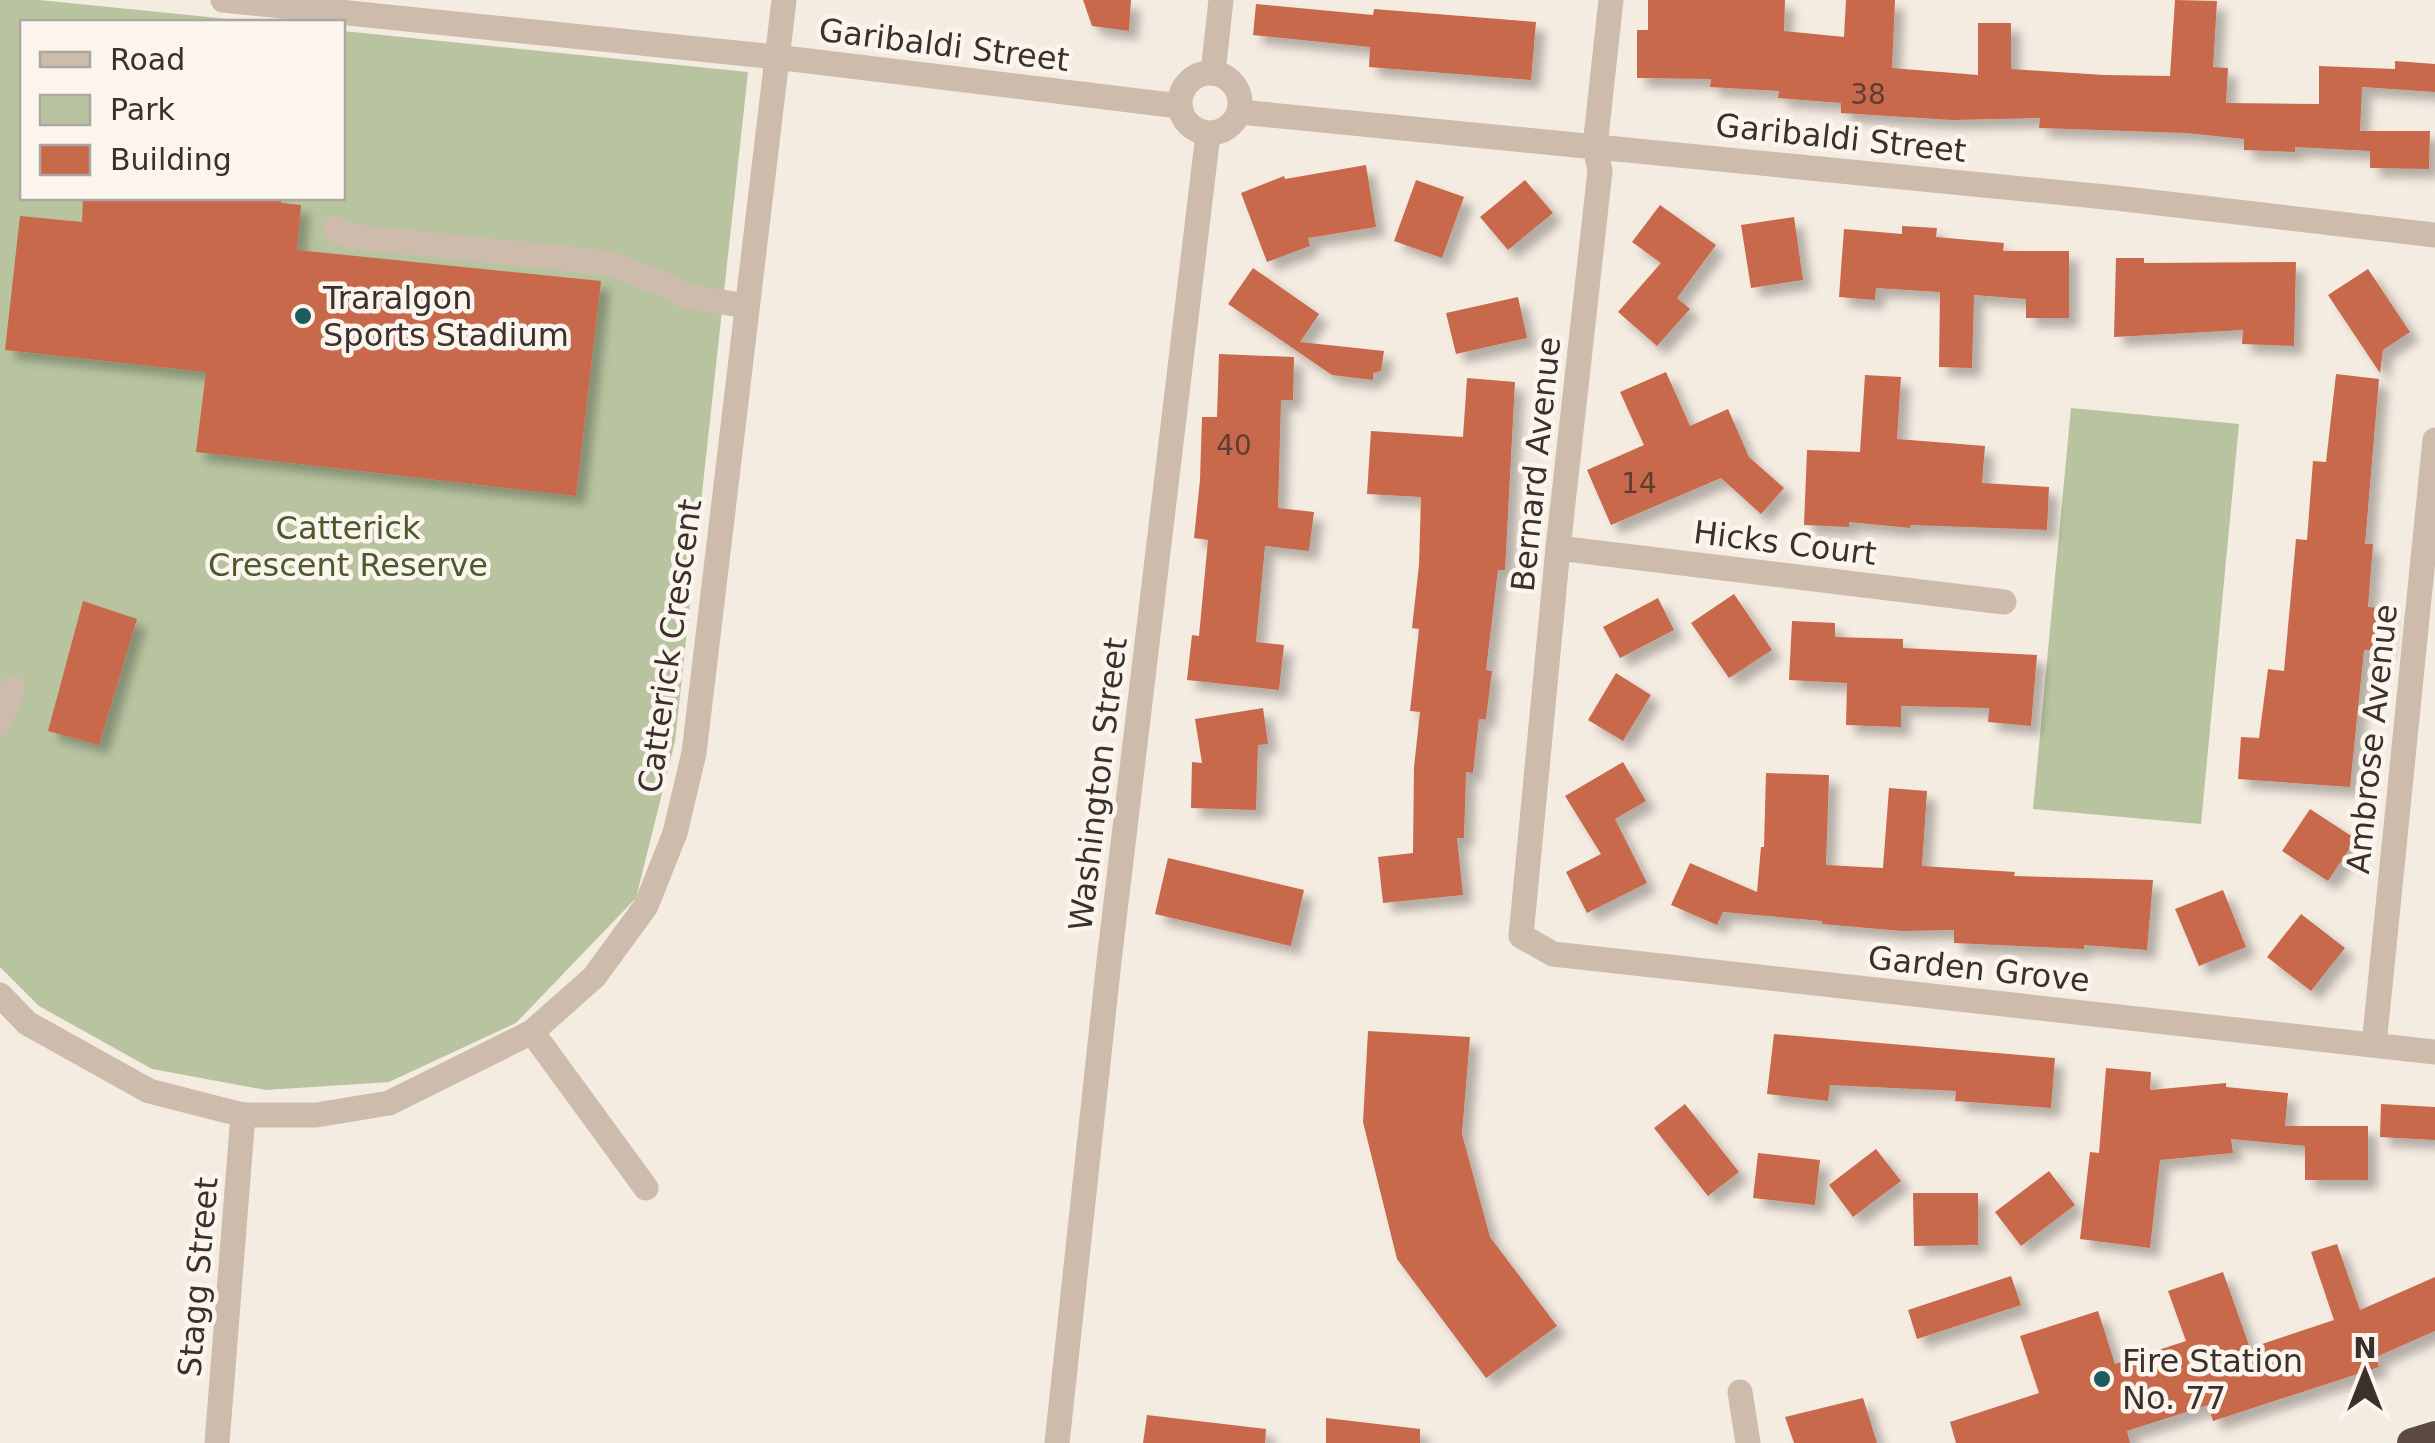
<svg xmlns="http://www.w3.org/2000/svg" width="2435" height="1443" viewBox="0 0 2435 1443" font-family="'DejaVu Sans',sans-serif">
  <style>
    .green { fill: #b8c4a0 }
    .building { fill: #c8694b; filter: url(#shadow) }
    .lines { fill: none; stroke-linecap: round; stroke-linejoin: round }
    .minor { stroke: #cdbbac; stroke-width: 25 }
    .highway { stroke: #5c4a42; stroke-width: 30 }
    .poi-dot { fill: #1f5a5e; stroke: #fbf5ee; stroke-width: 4 }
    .labels { text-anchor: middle; stroke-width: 9; stroke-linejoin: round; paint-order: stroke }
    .number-label { font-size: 28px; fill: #5e3e33 }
    .street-label { font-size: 32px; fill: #3b302b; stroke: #fbf5ee }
    .poi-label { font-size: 32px; fill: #3b302b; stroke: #fbf5ee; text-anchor: start }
    .park-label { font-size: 32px; fill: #4a5a2e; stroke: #fbf5ee }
  </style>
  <defs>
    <filter id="shadow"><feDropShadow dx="9" dy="9" stdDeviation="5" flood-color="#0004"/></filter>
  </defs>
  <rect width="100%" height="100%" fill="#f4ebe1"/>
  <!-- green -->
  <g class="green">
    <polygon points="0,0 39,0 259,22 22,22 22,198 342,198 343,31 748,72 675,741 636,898 516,1023 389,1082 266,1090 152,1069 39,1006 0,967"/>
    <polygon points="2071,408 2239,424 2201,824 2033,809"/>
  </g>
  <!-- building -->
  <g class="building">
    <polygon points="1083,0 1131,0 1129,31 1092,26"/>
    <polygon points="1648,0 1785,0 1784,31 1844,37 1846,0 1895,0 1892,68 1978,75 1978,23 2011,23 2011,69 2104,75 2170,76 2175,0 2217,1 2213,67 2228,68 2226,103 2319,104 2319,66 2395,69 2395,61 2435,64 2435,92 2362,87 2360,131 2430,131 2429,169 2370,168 2370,151 2295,147 2295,152 2244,150 2244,139 2186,133 2039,128 2040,118 1952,120 1841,113 1841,103 1778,98 1779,91 1710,87 1711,79 1637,78 1637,30 1648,30"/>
    <polygon points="1256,4 1373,15 1374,9 1536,22 1531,80 1369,67 1370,47 1253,35"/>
    <polygon points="1366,165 1376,227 1308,238 1310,246 1267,262 1241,193 1284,176 1285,179"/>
    <polygon points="1416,180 1464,197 1442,258 1394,241"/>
    <polygon points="1525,180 1553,213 1508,250 1480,217"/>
    <polygon points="83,198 282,198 281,203 301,205 297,250 601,281 576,496 196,452 206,372 5,350 20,216 82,222"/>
    <polygon points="1660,205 1716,245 1677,298 1690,309 1657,346 1618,312 1661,263 1632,242"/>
    <polygon points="1794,217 1803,280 1751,288 1741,225"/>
    <polygon points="1902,226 1937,228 1936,237 2004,243 2003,251 2069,251 2069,318 2026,318 2026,299 1974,295 1972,368 1939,367 1940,292 1876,288 1875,300 1839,297 1844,229 1902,234"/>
    <polygon points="2116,258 2144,258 2144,263 2296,262 2294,346 2242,344 2243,330 2114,337"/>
    <polygon points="1253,268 1319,314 1300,342 1384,351 1381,371 1373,373 1373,380 1332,375 1228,304"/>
    <polygon points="2368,269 2410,332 2383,350 2380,373 2328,295"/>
    <polygon points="1518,297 1527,338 1456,354 1446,313"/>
    <polygon points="1219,354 1294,357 1293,400 1281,400 1278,508 1314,512 1309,551 1265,546 1256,642 1284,645 1279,690 1187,680 1192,635 1199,636 1208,540 1194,538 1200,480 1202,417 1217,417"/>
    <polygon points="1666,372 1690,426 1728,409 1749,457 1784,488 1761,514 1721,478 1611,525 1587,470 1644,445 1620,392"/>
    <polygon points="2336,374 2379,379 2365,544 2373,544 2368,607 2386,608 2383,651 2364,650 2350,787 2238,779 2241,737 2259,738 2268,669 2284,671 2296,539 2307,540 2313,461 2326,462"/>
    <polygon points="1865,375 1901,377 1897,439 1985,446 1982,483 2049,487 2047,530 1911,525 1910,528 1849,522 1849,527 1804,525 1807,450 1860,452"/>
    <polygon points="1467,378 1515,382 1505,570 1498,570 1486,670 1492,671 1486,719 1479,719 1473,773 1466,772 1464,838 1457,838 1463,895 1383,903 1378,857 1413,853 1414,767 1420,712 1410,711 1419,629 1412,628 1419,565 1421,497 1367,494 1371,431 1463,437"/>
    <polygon points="1734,594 1772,650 1729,678 1691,623"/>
    <polygon points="1658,598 1674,630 1620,658 1603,627"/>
    <polygon points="83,601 137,619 99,745 48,731"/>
    <polygon points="1792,621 1835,623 1835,637 1903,639 1903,648 2037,655 2031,726 1988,722 1989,708 1901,706 1901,727 1846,725 1847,683 1789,680"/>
    <polygon points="1616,673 1651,695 1623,741 1588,720"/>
    <polygon points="1263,708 1268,744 1258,745 1256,810 1191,808 1192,762 1202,763 1195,719"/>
    <polygon points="1623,762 1646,801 1615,819 1647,883 1587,913 1566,872 1601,854 1565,796"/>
    <polygon points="1766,773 1829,775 1826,865 1883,868 1889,788 1927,791 1922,866 2015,872 2014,876 2153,880 2147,950 2084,945 2084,949 1954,943 1954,930 1902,931 1822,924 1822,921 1723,912 1717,925 1671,905 1690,863 1757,892 1761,847 1764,847"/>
    <polygon points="2310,809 2356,839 2328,881 2282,851"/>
    <polygon points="1168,858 1304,890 1291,946 1155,914"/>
    <polygon points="2223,890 2246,947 2199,966 2175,909"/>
    <polygon points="2301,914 2345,948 2311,991 2267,957"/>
    <polygon points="1368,1031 1470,1037 1462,1134 1490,1237 1557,1326 1486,1378 1397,1259 1363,1122"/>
    <polygon points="1774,1034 2055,1058 2051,1108 1955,1101 1956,1091 1830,1085 1828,1101 1767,1094"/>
    <polygon points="2106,1068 2151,1072 2150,1090 2226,1083 2226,1087 2288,1093 2285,1126 2368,1126 2368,1180 2305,1180 2305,1146 2231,1139 2233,1153 2160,1160 2150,1248 2080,1239 2090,1152 2099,1153"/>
    <polygon points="1685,1104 1739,1172 1708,1196 1654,1128"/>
    <polygon points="2381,1104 2435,1107 2435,1140 2380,1137"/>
    <polygon points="1876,1149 1901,1181 1853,1217 1829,1185"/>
    <polygon points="1758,1153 1820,1160 1815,1205 1753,1198"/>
    <polygon points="2049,1171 2075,1205 2021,1246 1995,1212"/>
    <polygon points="1913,1193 1978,1193 1978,1245 1914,1246"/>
    <polygon points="2337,1244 2360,1310 2435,1277 2435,1331 2376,1357 2379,1367 2213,1421 2208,1405 2127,1431 2130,1443 1956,1443 1950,1422 2039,1393 2020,1336 2098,1311 2115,1364 2186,1341 2168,1291 2223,1272 2250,1348 2334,1320 2311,1252"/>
    <polygon points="2011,1276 2021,1305 1917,1339 1908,1310"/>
    <polygon points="1863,1398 1877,1443 1794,1443 1785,1417"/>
    <polygon points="1147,1415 1266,1429 1265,1443 1143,1443"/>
    <polygon points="1326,1418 1420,1429 1420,1443 1326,1443"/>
  </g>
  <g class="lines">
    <!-- minor -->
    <g class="minor">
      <polyline points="223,0 776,57 1179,106"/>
      <polyline points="1611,0 1595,146 1600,171 1558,548 1521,936 1553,954 2435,1052"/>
      <circle cx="1210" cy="103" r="30"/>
      <polyline points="1213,73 1221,0"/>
      <polyline points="1240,112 2116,198 2435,235"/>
      <polyline points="335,228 348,236 608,263 671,287 685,296 747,306"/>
      <polyline points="1558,548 2004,602"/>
      <polyline points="0,723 13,688"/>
      <polyline points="0,995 27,1023 149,1091 243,1115 316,1115 389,1103 532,1032 594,977 646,906 675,833 694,753 784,0"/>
      <polyline points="532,1032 646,1188"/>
      <polyline points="2374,1045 2435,440"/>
      <polyline points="1740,1392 1748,1443"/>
      <polyline points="217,1443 243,1115"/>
      <polyline points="1057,1443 1109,961 1208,134"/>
    </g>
    <!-- highway -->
    <polyline class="highway" points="2412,1443 2435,1436"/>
  </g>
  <!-- markers -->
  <g class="poi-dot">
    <circle cx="303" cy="316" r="10"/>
    <circle cx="2102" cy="1379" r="10"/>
  </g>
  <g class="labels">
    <!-- number labels -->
    <g class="number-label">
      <text x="1868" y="104">38</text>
      <text x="1234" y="455">40</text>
      <text x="1639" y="493">14</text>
    </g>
    <!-- street labels -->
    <g class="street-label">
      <text transform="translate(944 45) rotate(7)" y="11">Garibaldi Street</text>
      <text transform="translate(1841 138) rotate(6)" y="11">Garibaldi Street</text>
      <text transform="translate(1536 464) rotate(-84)" y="11">Bernard Avenue</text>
      <text transform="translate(1785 543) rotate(7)" y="11">Hicks Court</text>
      <text transform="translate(670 646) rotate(-82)" y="11">Catterick Crescent</text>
      <text transform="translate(2372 739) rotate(-84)" y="11">Ambrose Avenue</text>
      <text transform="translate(1098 784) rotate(-83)" y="11">Washington Street</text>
      <text transform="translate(1979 969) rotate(6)" y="11">Garden Grove</text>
      <text transform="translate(198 1277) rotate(-85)" y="11">Stagg Street</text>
    </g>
    <!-- poi labels -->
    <g class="poi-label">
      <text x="323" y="309">Traralgon<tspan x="323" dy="37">Sports Stadium</tspan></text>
      <text x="2122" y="1372">Fire Station<tspan x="2122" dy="37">No. 77</tspan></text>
    </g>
    <!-- park labels -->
    <g class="park-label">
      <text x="348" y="539">Catterick<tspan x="348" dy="37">Crescent Reserve</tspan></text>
    </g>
  </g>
  <!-- legend -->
  <rect x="20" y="20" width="325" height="180" fill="#fbf5ee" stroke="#aea6a0" stroke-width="2.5"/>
  <rect x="40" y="52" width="50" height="15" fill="#cdbbac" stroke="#aea6a0" stroke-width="2.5"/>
  <text x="110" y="70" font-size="30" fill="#3b302b">Road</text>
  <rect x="40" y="95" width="50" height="30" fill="#b8c4a0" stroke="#aea6a0" stroke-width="2.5"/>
  <text x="110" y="120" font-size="30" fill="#3b302b">Park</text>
  <rect x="40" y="145" width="50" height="30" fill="#c8694b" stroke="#aea6a0" stroke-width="2.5"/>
  <text x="110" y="170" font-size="30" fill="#3b302b">Building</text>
  <!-- north arrow -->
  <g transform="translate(2365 1373)" stroke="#fbf5ee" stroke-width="8" paint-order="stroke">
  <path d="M0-8L18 38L0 25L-18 38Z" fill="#3b302b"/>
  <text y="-15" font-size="28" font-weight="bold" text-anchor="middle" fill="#3b302b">N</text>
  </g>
</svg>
